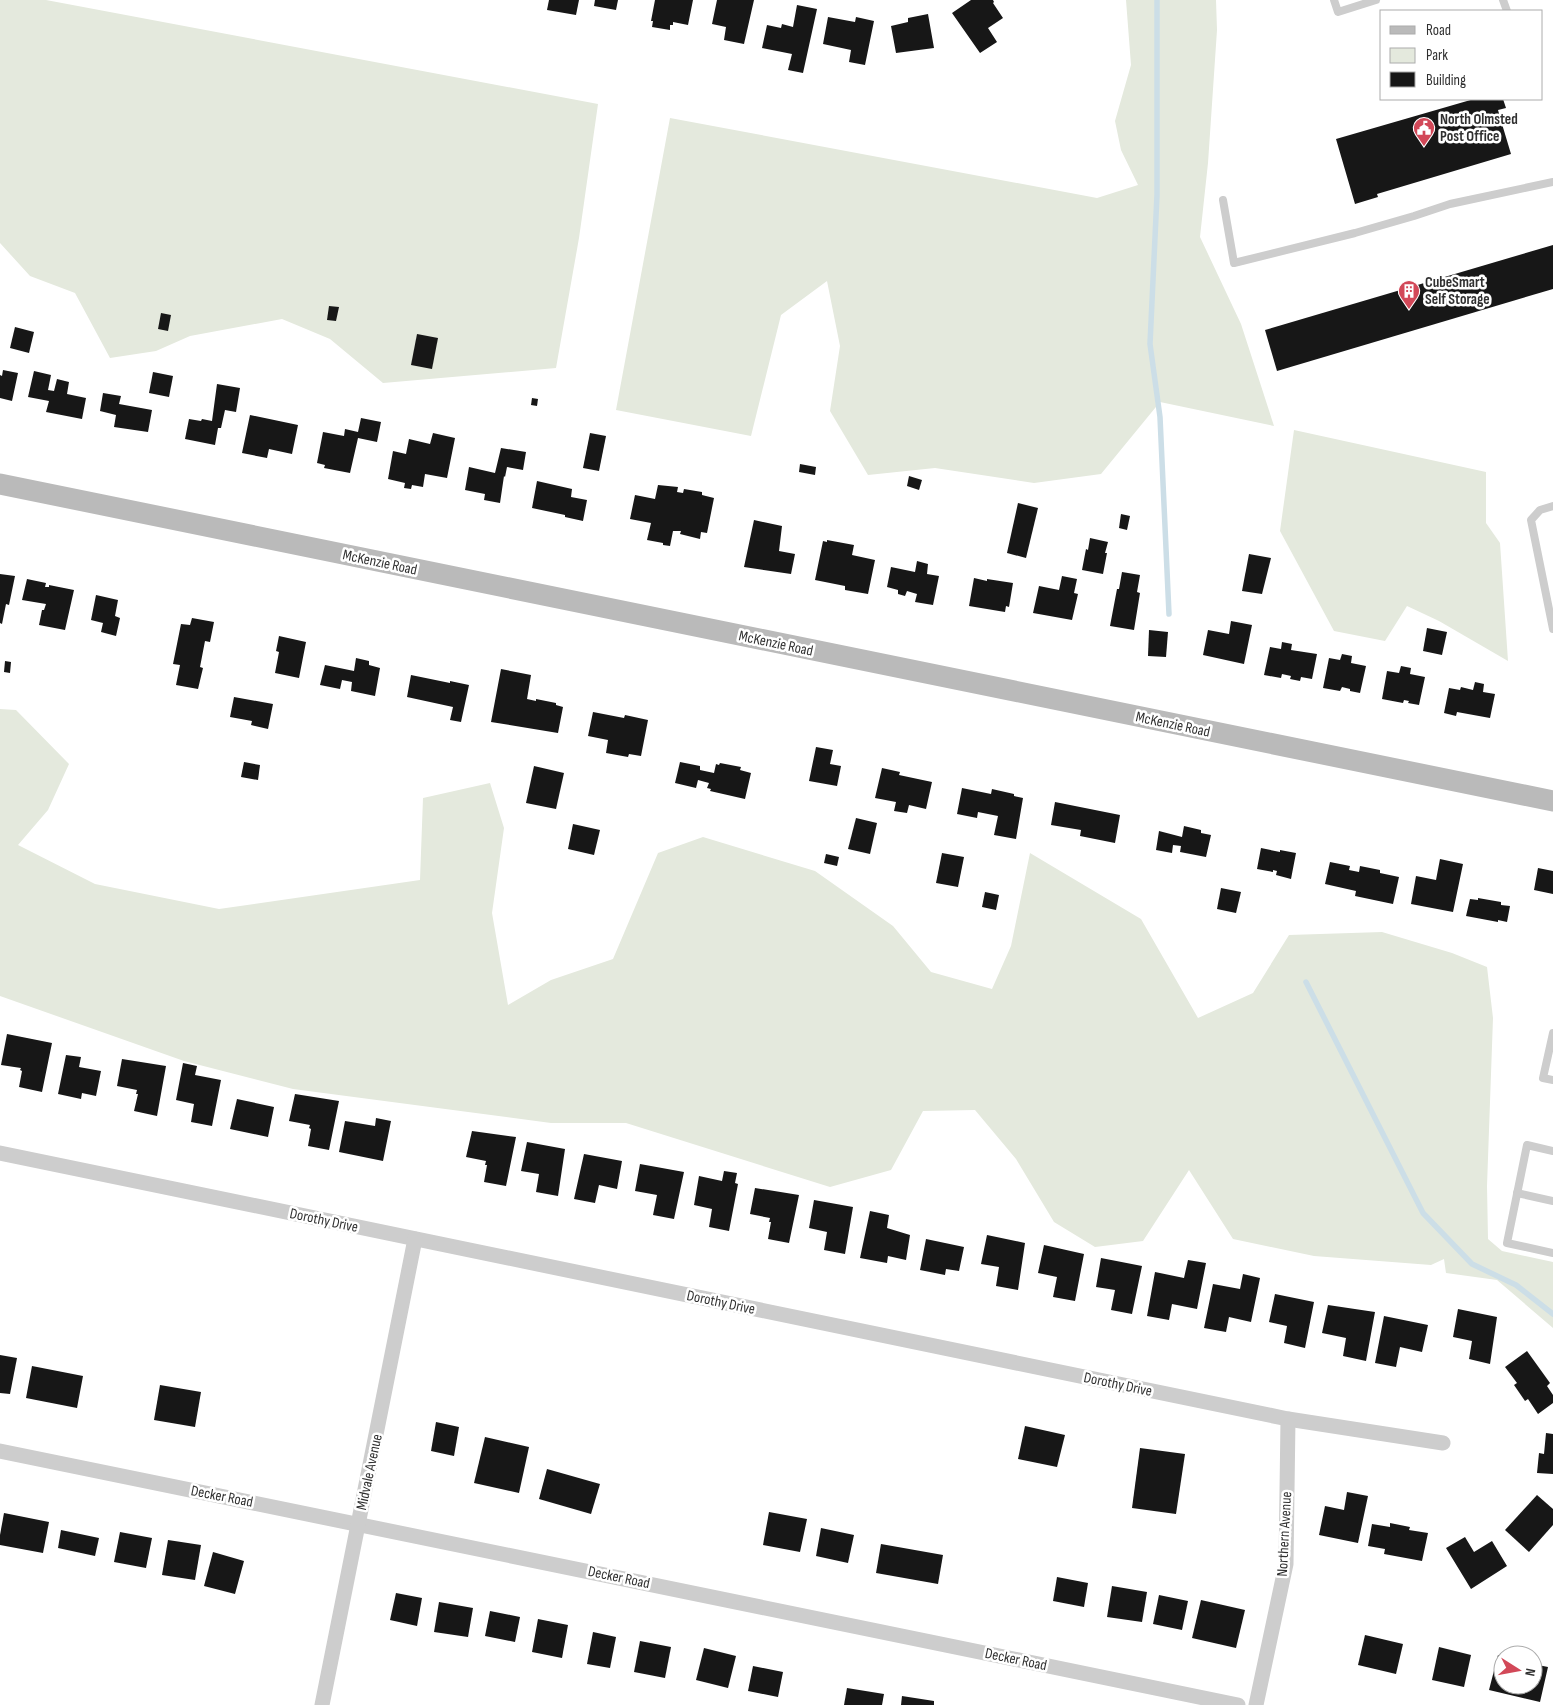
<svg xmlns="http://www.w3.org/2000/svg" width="1553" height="1705" viewBox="0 0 1553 1705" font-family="'Sofia Sans Condensed',sans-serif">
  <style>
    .green { fill: #e4e9dd }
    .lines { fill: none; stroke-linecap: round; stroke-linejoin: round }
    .stream { stroke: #ccdee7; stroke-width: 5.5 }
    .building { fill: #171717 }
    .lane { stroke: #cdcdcd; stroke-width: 8 }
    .street { stroke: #cdcdcd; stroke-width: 15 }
    .secondary { stroke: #bababa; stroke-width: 21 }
    .labels { text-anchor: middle; stroke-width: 5; stroke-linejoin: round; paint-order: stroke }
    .poi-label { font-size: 15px; font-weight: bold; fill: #303030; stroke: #fff; text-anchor: start }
    .street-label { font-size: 15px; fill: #303030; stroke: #fff }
  </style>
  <rect width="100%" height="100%" fill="#fff"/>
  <!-- green -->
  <g class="green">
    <polygon points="0,0 46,0 598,104 579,238 556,368 383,383 330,339 282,319 190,336 156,351 110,358 75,293 30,276 0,243"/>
    <polygon points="1126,0 1216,0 1217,30 1208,163 1200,237 1241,324 1274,426 1160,402 1101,474 1034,483 935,468 868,475 830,411 840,346 827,281 781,315 751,436 616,410 670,118 1097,198 1138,185 1121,150 1115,121 1131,65"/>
    <polygon points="1294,430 1486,472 1486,523 1500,543 1508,661 1439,621 1407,606 1385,641 1334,631 1280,531"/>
    <polygon points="0,709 16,710 69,764 48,810 18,845 95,884 219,909 420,880 423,798 490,783 504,828 492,913 508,1005 551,980 613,959 658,853 703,837 815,871 893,926 931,972 992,989 1011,946 1030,853 1141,919 1198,1018 1253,993 1289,935 1382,932 1452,953 1487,967 1493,1018 1487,1186 1488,1239 1502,1251 1553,1262 1553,1328 1497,1280 1446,1273 1444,1259 1431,1265 1314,1256 1233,1239 1189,1170 1143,1241 1095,1247 1054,1222 1016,1159 975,1110 923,1111 891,1170 830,1187 626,1123 551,1123 293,1089 184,1061 0,996"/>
  </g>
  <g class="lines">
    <!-- stream -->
    <g class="stream">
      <polyline points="1157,0 1157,195 1150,344 1160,417 1169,614"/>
      <polyline points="1306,982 1423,1213 1472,1264 1516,1285 1553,1314"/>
    </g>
  </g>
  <!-- building -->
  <g class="building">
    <polygon points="549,0 579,0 576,15 547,10"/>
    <polygon points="595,0 618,0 616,10 594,6"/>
    <polygon points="655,0 693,0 688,25 673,22 673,25 670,25 670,30 652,27 653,21 651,21"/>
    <polygon points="717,0 754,0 744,44 724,40 726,27 712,24"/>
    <polygon points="971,0 993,0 994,2 993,3 1003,18 988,28 997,42 980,53 952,13"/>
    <polygon points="797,5 817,9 803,73 788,70 792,54 762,48 767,25 781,28 782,24 793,27"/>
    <polygon points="928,14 934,48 896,53 891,26 908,22 908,18"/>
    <polygon points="828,17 855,22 856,17 874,21 865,65 849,62 851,50 823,44"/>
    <polygon points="1474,99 1503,99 1506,108 1498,110 1500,117 1510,114 1512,121 1502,124 1511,154 1377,194 1378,197 1355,204 1336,139"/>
    <polygon points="1553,245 1553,289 1277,371 1265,330"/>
    <polygon points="329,306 339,307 336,321 327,320"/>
    <polygon points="161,313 171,315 168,331 158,329"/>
    <polygon points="15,327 34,332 29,353 10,348"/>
    <polygon points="417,334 438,338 432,369 411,365"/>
    <polygon points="3,370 18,373 12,401 0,398 0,375 2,376"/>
    <polygon points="34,371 51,375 48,390 54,391 57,379 69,382 67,394 86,398 82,419 46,412 49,401 28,397"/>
    <polygon points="153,372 173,376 169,397 149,393"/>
    <polygon points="217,384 240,388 236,412 225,410 221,428 218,428 215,445 185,439 189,419 201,421 202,419 212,421"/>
    <polygon points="103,393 121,396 119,404 152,410 148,432 114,427 116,415 100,411"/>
    <polygon points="532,398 538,399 537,406 531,405"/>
    <polygon points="250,415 298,425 292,454 269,449 267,458 242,453"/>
    <polygon points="361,418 381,422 377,442 358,438 350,473 324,468 325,465 317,463 323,432 344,436 345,429 358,432"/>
    <polygon points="433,433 455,438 447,478 425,474 423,487 412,485 411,489 404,488 405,483 388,479 393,451 406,454 409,439 430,444"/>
    <polygon points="590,433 606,436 599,471 583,468"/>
    <polygon points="501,448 526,452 523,470 507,467 505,477 504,476 500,503 484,500 485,494 465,490 469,467 495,473"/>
    <polygon points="800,464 816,467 815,475 799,472"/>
    <polygon points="909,476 922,480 919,490 907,486"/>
    <polygon points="537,481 572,489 571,497 587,500 583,521 565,517 565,515 532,508"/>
    <polygon points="658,485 678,487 677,492 683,493 684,489 702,492 702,495 714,498 707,533 701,532 700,539 680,534 681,531 673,531 670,546 663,545 663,543 647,540 651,523 630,519 635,495 655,499"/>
    <polygon points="1018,503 1038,508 1026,558 1007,553"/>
    <polygon points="1121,514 1130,516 1127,530 1119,528"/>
    <polygon points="754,520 782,526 779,551 795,554 791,574 744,567"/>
    <polygon points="1090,538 1108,542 1105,553 1107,553 1103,574 1082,570 1086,549 1088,550"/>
    <polygon points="827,540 854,545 852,555 875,560 868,594 845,590 845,586 815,580 823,541 827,542"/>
    <polygon points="1249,554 1271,558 1262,594 1242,591"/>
    <polygon points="917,561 928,564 927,574 939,576 933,605 915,602 917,594 907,591 905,596 898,594 898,590 887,587 891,567 915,572"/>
    <polygon points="1122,572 1140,575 1137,592 1140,593 1134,630 1110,626 1117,589 1119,589"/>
    <polygon points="0,574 15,576 9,605 6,604 2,624 0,623"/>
    <polygon points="1062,576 1077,579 1074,593 1078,594 1072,620 1033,613 1039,586 1059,590"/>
    <polygon points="974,578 987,581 987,579 1013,583 1009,607 1006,606 1005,612 969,606"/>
    <polygon points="27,579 46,583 45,587 49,587 49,585 74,590 65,630 39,625 42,610 44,610 46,604 22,600"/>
    <polygon points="96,595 118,600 115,616 120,618 116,636 101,632 103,623 91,620"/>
    <polygon points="192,618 214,622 210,642 205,641 200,667 203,668 198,689 176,685 180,665 173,664 181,624 190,625"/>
    <polygon points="1231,621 1252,625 1244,664 1203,655 1208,630 1229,634"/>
    <polygon points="1427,628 1447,632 1442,655 1423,651"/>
    <polygon points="1149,630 1168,632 1166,657 1148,656"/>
    <polygon points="279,636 306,642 299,678 275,673 279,652 276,651"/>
    <polygon points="1282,642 1292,644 1291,650 1317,654 1312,679 1301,677 1300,681 1290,679 1291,676 1282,674 1281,678 1264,675 1270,647 1281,649"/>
    <polygon points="1342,654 1352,656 1351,663 1366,666 1360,693 1350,691 1350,689 1342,687 1340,691 1323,688 1329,658 1340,660"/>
    <polygon points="356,658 369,661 369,665 380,668 375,696 351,691 352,682 342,680 340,689 320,685 325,665 354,671"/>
    <polygon points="5,661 11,662 10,673 4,672"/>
    <polygon points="1401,666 1411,668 1410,674 1425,677 1419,705 1408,703 1409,701 1404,700 1403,703 1382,699 1387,671 1399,673"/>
    <polygon points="501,669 531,675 527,699 536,701 536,699 556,703 556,705 563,707 558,733 491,722"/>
    <polygon points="411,675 450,683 450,681 469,685 461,722 450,720 453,707 407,697"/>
    <polygon points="1475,682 1484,684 1483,692 1495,694 1490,718 1457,712 1456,716 1444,713 1449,688 1460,690 1461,687 1473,690"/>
    <polygon points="234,697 273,704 268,729 251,725 252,721 230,717"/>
    <polygon points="593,712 624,718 625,715 648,720 641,756 629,754 628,757 606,753 608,740 588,736"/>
    <polygon points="816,747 833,750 830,764 841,766 837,786 809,781"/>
    <polygon points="244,762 260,765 258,780 241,777"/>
    <polygon points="680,762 700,766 700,770 714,773 716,764 719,765 720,763 741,767 740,770 751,773 745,799 710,791 711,789 707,788 709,783 698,780 696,788 675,783"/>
    <polygon points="534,766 564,773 556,809 526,803"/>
    <polygon points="882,768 900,772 899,775 932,782 926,809 909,805 907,813 894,811 896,802 875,798"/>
    <polygon points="962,788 991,794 992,789 1014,794 1014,796 1023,798 1016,839 994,835 998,816 978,812 977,818 957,814"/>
    <polygon points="1055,802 1120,815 1115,843 1080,836 1081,830 1051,825"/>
    <polygon points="856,818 877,823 870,854 848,849"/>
    <polygon points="573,824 600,830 594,855 568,849"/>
    <polygon points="1184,826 1201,830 1201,833 1211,835 1206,857 1180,852 1181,846 1173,845 1172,853 1156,850 1159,831 1182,837"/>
    <polygon points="1261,848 1280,852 1280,850 1296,853 1291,879 1276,875 1277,871 1273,870 1273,872 1257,869"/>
    <polygon points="942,853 964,857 958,887 936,883"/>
    <polygon points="826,854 839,857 837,866 824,863"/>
    <polygon points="1440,859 1463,864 1453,912 1411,904 1416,876 1436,880"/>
    <polygon points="1330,862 1350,866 1349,870 1359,872 1360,866 1380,870 1380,873 1399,877 1393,904 1355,896 1356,891 1325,884"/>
    <polygon points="1538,868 1553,871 1553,894 1534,890"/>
    <polygon points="1221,888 1241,892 1236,913 1217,909"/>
    <polygon points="985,892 999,895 996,910 982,907"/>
    <polygon points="1478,898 1501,902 1501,905 1510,906 1507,922 1498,920 1498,922 1466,916 1470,899 1478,900"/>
    <polygon points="7,1034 52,1043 42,1092 19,1087 22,1071 20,1070 21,1068 1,1065"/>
    <polygon points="66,1055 81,1057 79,1067 101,1071 96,1096 82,1093 81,1099 58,1094"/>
    <polygon points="122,1059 166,1066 157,1116 134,1111 138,1094 136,1094 137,1090 117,1086"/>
    <polygon points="183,1063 197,1066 195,1075 221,1080 212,1126 191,1122 194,1104 176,1100"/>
    <polygon points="295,1094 339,1101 329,1150 308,1146 311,1129 309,1128 310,1125 289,1121"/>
    <polygon points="237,1099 274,1107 268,1137 230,1129"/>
    <polygon points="376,1118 391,1121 383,1161 339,1152 345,1121 375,1126"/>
    <polygon points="472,1131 516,1137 506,1186 484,1182 487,1165 485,1165 486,1161 466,1157"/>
    <polygon points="527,1142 565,1149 558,1196 536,1192 539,1174 521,1171"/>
    <polygon points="584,1154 622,1161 617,1189 599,1185 595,1203 574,1199"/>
    <polygon points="640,1164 684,1172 674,1219 653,1215 657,1195 635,1191"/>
    <polygon points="724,1171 737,1173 735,1183 738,1184 729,1231 709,1227 712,1209 694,1205 699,1176 722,1181"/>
    <polygon points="755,1188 799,1195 789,1243 768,1239 771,1222 769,1222 770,1218 750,1214"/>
    <polygon points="814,1200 853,1207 845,1254 824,1250 827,1232 809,1228"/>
    <polygon points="870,1211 889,1215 887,1228 910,1235 906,1260 888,1256 887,1263 860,1258"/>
    <polygon points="987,1235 1025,1243 1018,1290 996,1286 999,1267 981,1264"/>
    <polygon points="926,1239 964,1247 959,1271 946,1269 945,1275 920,1270"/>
    <polygon points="1044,1245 1084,1254 1075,1301 1053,1297 1057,1277 1038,1273"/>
    <polygon points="1101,1258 1142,1266 1132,1314 1111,1310 1115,1290 1096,1287"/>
    <polygon points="1188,1260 1206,1263 1197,1309 1172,1304 1169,1320 1147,1316 1155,1272 1184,1278"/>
    <polygon points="1243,1274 1260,1278 1251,1322 1229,1317 1226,1332 1204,1328 1213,1284 1240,1289"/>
    <polygon points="1275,1294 1314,1302 1305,1348 1284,1343 1287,1326 1269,1322"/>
    <polygon points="1328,1305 1375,1312 1366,1361 1343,1356 1346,1338 1322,1333"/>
    <polygon points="1458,1309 1497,1317 1490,1364 1469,1359 1472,1341 1453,1337"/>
    <polygon points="1384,1316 1428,1325 1422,1352 1400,1347 1396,1367 1375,1363"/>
    <polygon points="1527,1351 1550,1383 1547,1386 1553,1395 1553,1403 1538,1414 1528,1399 1525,1401 1514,1385 1517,1383 1505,1367"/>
    <polygon points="0,1355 17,1358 10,1394 0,1393"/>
    <polygon points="32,1366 83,1376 77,1408 26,1398"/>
    <polygon points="160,1385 201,1392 195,1427 154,1420"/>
    <polygon points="436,1422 459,1427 454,1456 431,1451"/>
    <polygon points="1025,1426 1065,1435 1057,1467 1018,1459"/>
    <polygon points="1546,1433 1553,1434 1553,1474 1537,1473 1539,1453 1544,1454"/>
    <polygon points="485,1437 529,1447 519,1493 474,1483"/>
    <polygon points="1140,1448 1185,1454 1176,1514 1132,1508"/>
    <polygon points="547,1469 600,1484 591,1514 539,1499"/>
    <polygon points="1347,1492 1368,1496 1358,1543 1319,1535 1325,1506 1344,1510"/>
    <polygon points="1537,1495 1553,1509 1553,1525 1529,1552 1505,1530"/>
    <polygon points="769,1512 807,1519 800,1552 763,1545"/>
    <polygon points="4,1513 49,1522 43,1553 0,1545 0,1535"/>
    <polygon points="1390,1523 1410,1527 1409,1530 1428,1533 1422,1561 1384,1554 1385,1549 1368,1546 1372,1524 1390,1527"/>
    <polygon points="821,1528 854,1535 848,1563 816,1556"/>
    <polygon points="61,1530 99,1538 95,1556 58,1548"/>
    <polygon points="120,1532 152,1538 146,1568 114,1562"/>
    <polygon points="1465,1537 1474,1552 1492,1541 1507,1566 1471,1589 1446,1548"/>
    <polygon points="168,1540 201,1545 195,1580 162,1575"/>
    <polygon points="881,1544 943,1555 938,1584 876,1573"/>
    <polygon points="213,1552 244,1561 235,1594 204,1586"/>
    <polygon points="1057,1577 1088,1583 1084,1607 1053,1601"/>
    <polygon points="1112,1586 1147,1592 1142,1622 1107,1617"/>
    <polygon points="396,1593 422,1598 417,1626 390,1620"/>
    <polygon points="1159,1595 1188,1601 1182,1630 1153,1624"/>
    <polygon points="1201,1600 1245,1610 1236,1648 1192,1638"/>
    <polygon points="439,1602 473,1608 468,1637 434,1632"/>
    <polygon points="490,1611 520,1617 515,1642 485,1636"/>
    <polygon points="538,1619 568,1625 562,1658 532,1652"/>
    <polygon points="593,1632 616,1637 610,1668 587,1664"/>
    <polygon points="1365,1635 1403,1644 1396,1674 1358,1665"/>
    <polygon points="640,1641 671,1647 665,1678 634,1672"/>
    <polygon points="1439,1647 1471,1655 1464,1687 1432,1680"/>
    <polygon points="704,1648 736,1656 728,1688 696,1680"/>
    <polygon points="1498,1655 1503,1656 1503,1685 1533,1685 1533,1664 1548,1667 1540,1702 1489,1690"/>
    <polygon points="753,1666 783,1672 778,1697 748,1691"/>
    <polygon points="847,1688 884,1694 882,1705 844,1705"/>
    <polygon points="902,1696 934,1701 934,1705 901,1705"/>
  </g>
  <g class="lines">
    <!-- lane -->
    <g class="lane">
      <polyline points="1334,0 1338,12 1376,0"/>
      <polyline points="1503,0 1507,11"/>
      <polyline points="1223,200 1234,263 1355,233 1414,216 1450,204 1553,182"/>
      <polyline points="1553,506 1540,510 1531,520 1553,629"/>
      <polyline points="1553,1033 1543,1078 1553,1080"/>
      <polyline points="1553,1151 1527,1145 1507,1243 1553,1253"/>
      <polyline points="1517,1193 1553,1201"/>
    </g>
    <!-- street -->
    <g class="street">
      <polyline points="0,1153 1288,1419 1443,1443"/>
      <polyline points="0,1451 1238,1705"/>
      <polyline points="322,1705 415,1239"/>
      <polyline points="1256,1705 1286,1564 1288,1419"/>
    </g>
    <!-- secondary -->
    <polyline class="secondary" points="0,484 1553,801"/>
  </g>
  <!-- icons -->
  <defs>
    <g id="civic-pin" transform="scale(1.125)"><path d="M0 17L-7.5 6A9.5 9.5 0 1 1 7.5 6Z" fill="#d24858" stroke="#fff"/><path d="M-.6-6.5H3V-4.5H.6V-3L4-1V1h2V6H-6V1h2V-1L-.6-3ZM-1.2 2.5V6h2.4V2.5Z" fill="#fff"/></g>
    <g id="building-pin" transform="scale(1.125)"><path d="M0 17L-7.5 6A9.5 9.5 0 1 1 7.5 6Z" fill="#d24858" stroke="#fff"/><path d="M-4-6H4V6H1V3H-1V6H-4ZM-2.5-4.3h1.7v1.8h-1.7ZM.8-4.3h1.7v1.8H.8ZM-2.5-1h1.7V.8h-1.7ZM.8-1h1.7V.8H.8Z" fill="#fff"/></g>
  </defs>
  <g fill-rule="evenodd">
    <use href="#civic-pin" x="1424" y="128"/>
    <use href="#building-pin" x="1409" y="291"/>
  </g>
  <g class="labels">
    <!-- poi labels -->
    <g class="poi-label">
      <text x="1440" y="124">North Olmsted<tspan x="1440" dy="17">Post Office</tspan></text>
      <text x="1425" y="287">CubeSmart<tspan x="1425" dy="17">Self Storage</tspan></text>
    </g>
    <!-- street labels -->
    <g class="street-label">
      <text transform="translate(380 562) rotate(12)" y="5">McKenzie Road</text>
      <text transform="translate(776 643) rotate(12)" y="5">McKenzie Road</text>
      <text transform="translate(1173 724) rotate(12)" y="5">McKenzie Road</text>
      <text transform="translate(324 1220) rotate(12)" y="5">Dorothy Drive</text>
      <text transform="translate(721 1302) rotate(12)" y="5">Dorothy Drive</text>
      <text transform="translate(1118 1384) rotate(12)" y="5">Dorothy Drive</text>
      <text transform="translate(369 1472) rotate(-78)" y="5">Midvale Avenue</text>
      <text transform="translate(222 1496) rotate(11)" y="5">Decker Road</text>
      <text transform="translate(1284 1534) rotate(-87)" y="5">Northern Avenue</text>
      <text transform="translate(619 1577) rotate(12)" y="5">Decker Road</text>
      <text transform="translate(1016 1659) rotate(12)" y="5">Decker Road</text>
    </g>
  </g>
  <!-- legend -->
  <rect x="1380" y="10" width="162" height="90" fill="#ffffff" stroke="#acacac"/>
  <rect x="1390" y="26" width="25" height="8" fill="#bababa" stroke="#acacac"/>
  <text x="1426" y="35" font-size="15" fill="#303030">Road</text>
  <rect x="1390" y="48" width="25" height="15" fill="#e4e9dd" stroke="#acacac"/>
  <text x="1426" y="60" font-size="15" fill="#303030">Park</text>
  <rect x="1390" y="72" width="25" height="15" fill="#171717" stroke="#acacac"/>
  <text x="1426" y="85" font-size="15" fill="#303030">Building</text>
  <!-- north arrow -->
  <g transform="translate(1518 1670) rotate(101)"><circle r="24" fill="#ffffff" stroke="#acacac"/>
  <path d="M0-4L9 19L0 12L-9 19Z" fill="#d24858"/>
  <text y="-8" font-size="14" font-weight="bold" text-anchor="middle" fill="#303030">N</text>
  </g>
</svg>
